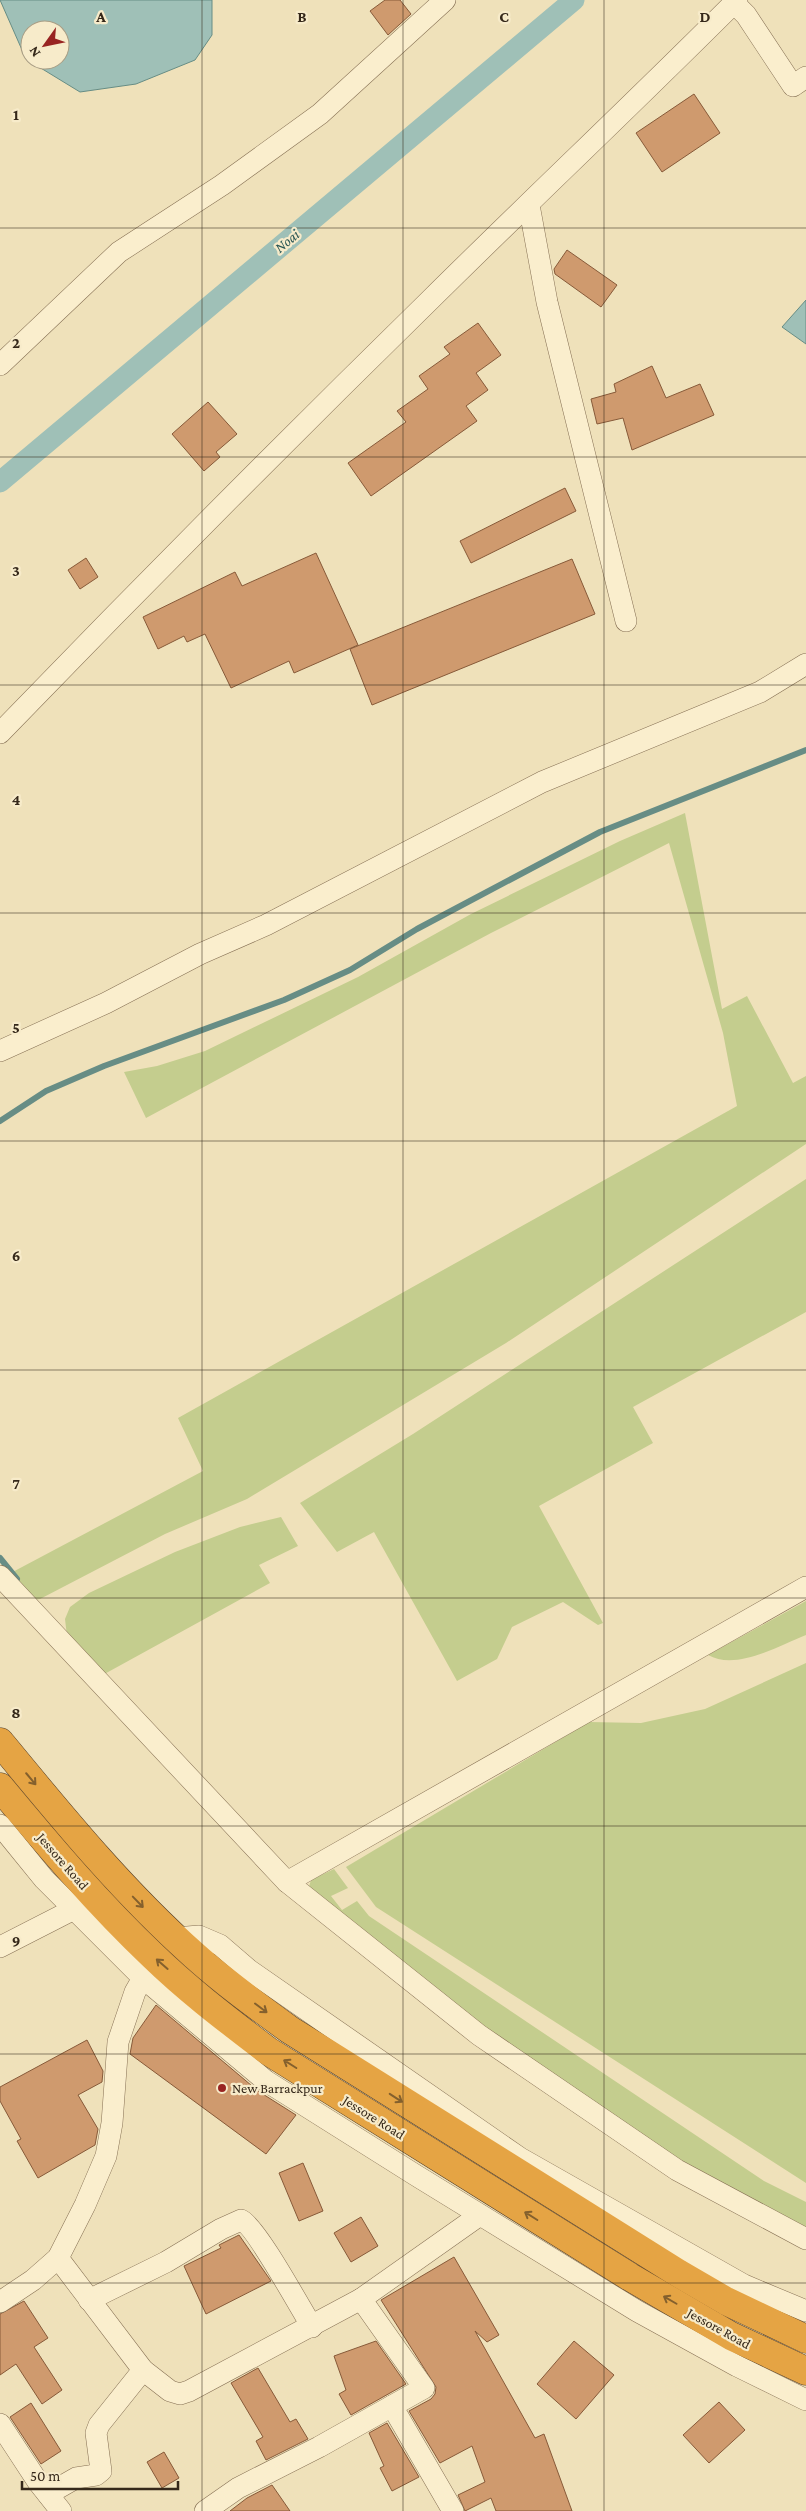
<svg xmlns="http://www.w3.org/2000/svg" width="806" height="2511" viewBox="0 0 806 2511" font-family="'Crimson Pro',serif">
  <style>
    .green { fill: #c4cd8e }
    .water { fill: #9fc0b7; stroke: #678d85; fill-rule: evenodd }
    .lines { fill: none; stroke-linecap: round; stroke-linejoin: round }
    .stream { stroke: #678d85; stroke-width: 6 }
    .canal { stroke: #9fc0b7; stroke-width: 21 }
    .building { fill: #cf9a6e; stroke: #875a39 }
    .minor-casing { stroke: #867054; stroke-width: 22 }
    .highway-casing { stroke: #533e29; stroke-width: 29 }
    .minor { stroke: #faeecd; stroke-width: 21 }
    .highway { stroke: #e5a444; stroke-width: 28 }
    .oneway { stroke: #84602d }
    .grid { fill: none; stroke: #35281a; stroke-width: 1; stroke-opacity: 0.55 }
    .poi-dot { fill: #982422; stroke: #f7ebca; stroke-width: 2 }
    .labels { text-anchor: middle; stroke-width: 4.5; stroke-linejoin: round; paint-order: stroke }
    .street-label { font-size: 14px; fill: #35281a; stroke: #f7ebca }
    .poi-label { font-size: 14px; fill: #35281a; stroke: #f7ebca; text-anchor: start }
    .water-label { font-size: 15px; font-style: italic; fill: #285554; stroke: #f7ebca }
    .grid-label { font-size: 16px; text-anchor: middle; font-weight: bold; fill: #35281a; stroke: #f7ebca; stroke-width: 4.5; stroke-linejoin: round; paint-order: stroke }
  </style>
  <rect width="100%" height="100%" fill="#efe1ba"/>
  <!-- green -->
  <g class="green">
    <polygon points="685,813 722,1009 747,996 793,1083 806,1076 806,1144 506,1343 247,1499 165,1534 40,1599 34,1600 7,1575 203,1471 178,1418 737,1106 723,1033 669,843 491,933 146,1118 124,1072 157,1066 205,1051 358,977 471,914 620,841"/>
    <polygon points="806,1179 806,1312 633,1407 653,1443 539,1506 603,1623 598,1625 563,1602 512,1627 497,1659 457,1681 374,1532 337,1552 300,1503 413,1434"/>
    <polygon points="281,1517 298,1546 259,1565 270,1583 99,1677 67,1636 65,1619 70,1607 89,1593 175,1552 240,1527"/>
    <path d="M806,1601V1635C778,1646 736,1671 708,1655Z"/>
    <polygon points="806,1663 806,2183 376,1907 346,1867 589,1722 641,1723 705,1709"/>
    <polygon points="334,1869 348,1888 331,1896 342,1910 357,1901 369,1916 764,2181 806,2202 806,2231 679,2162 485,2032 308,1890 311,1880"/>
  </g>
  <!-- water -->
  <g class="water">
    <path d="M0,0H212V35L195,60L136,84L80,92L26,59ZM30,30H60V60H30Z"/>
    <polygon points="806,300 806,344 782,327"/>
  </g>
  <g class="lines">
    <!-- stream -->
    <g class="stream">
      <polyline points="0,1121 46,1091 104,1066 284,1000 350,970 417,929 600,832 806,750"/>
      <polyline points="0,1558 17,1579"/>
    </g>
    <!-- canal -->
    <polyline class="canal" points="0,482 574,0"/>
  </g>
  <!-- building -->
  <g class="building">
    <polygon points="385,0 400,0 411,14 388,35 370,11"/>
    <polygon points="694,94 720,133 662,172 636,133"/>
    <polygon points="567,250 617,285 601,307 555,274 554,269"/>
    <polygon points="478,323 501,355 476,373 488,390 466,406 477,421 371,496 348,463 406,422 397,411 428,389 419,376 450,354 444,347"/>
    <polygon points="652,366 666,398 700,384 714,415 632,450 623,418 597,424 591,399 616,392 614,384"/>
    <polygon points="208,402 237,434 216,452 220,457 204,471 172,434"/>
    <polygon points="565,488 576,511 471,563 460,541"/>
    <polygon points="316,553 358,645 294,673 289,661 231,688 205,634 187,642 184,636 158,649 143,617 235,572 242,586"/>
    <polygon points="86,558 98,577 80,589 68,570"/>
    <polygon points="572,559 595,614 372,705 350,649"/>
    <polygon points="156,2005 258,2091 296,2115 266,2154 130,2054 133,2038"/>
    <polygon points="87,2040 103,2071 102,2082 78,2095 98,2129 95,2145 38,2178 17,2141 21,2139 0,2101 0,2087"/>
    <polygon points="303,2163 323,2211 299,2221 279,2173"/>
    <polygon points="361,2217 378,2246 351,2262 334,2233"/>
    <polygon points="239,2235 271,2281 206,2314 184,2266 221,2248 219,2245"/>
    <polygon points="454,2257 499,2335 487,2342 475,2331 535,2438 544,2434 572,2511 496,2511 491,2498 465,2511 458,2495 485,2482 472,2446 440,2463 409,2411 431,2399 435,2394 436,2387 381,2300"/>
    <polygon points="24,2301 48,2338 34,2347 62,2390 42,2404 16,2364 0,2375 0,2314"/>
    <polygon points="376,2341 406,2384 351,2415 339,2394 346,2390 334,2356"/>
    <polygon points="574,2341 614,2375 576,2419 537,2384"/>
    <polygon points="258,2368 290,2422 296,2419 308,2439 266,2460 256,2441 263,2437 231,2383"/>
    <polygon points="719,2402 745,2430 709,2463 683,2435"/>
    <polygon points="31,2403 61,2451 41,2464 10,2417"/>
    <polygon points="387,2423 419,2477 392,2491 380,2468 384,2466 369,2433"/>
    <polygon points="164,2452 179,2478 162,2488 147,2462"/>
    <polygon points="272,2485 290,2511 230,2511 247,2498"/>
  </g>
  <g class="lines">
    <!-- minor casing -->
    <g class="minor-casing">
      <g id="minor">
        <polyline points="734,3 746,15 793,86 806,77"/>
        <polyline points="529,205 547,302 626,621"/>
        <polyline points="0,365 119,252 222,185 320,114 445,0"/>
        <path d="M0,733C142,586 285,442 431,299C532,199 636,101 737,0"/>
        <polyline points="0,1051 106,1003 200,954 266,925 542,782 760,692 806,664"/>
        <polyline points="0,1576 287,1882 479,2035 677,2170 806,2239"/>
        <polyline points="0,1825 44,1879 143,1978 266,2081 417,2176 637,2311 737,2366 806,2400"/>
        <polyline points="287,1882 806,1587"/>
        <polyline points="176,1938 199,1936 220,1945 249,1970 520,2158 744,2285 806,2311"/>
        <polyline points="0,1947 84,1904"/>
        <polyline points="58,2258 143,2370 170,2391 180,2394 189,2391 361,2299 424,2388 392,2406 453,2511"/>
        <polyline points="361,2299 480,2215"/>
        <path d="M89,2300L166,2262L221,2229L241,2220C255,2225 301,2309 312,2327"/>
        <polyline points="0,2302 33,2280 58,2258 85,2205 106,2156 112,2123 118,2042 135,1992 143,1978"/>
        <polyline points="0,2424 38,2482 61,2511"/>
        <polyline points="48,2494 76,2478 96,2475 101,2471 96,2433 99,2425 143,2370"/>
        <polyline points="205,2511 238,2488 319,2447 392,2406"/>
      </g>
    </g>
    <!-- highway casing -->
    <g class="highway-casing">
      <g id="highway">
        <path d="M0,1742C61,1816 122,1891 194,1955C224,1982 257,2006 290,2030L678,2273L726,2301L806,2339"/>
        <path d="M0,1787C49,1846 98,1904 153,1956C189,1991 229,2021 268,2051L630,2277L731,2336L806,2371"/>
      </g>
    </g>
    <!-- minor -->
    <use href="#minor" class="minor"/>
    <!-- highway -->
    <use href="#highway" class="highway"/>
  </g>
  <!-- one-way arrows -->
  <defs><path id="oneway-shaft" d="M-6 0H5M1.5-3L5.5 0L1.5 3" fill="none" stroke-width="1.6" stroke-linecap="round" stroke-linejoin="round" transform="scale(1.25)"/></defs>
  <g class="oneway">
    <use href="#oneway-shaft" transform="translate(31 1779) rotate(50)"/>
    <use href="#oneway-shaft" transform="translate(138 1902) rotate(46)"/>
    <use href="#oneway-shaft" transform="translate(162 1964) rotate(-139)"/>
    <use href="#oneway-shaft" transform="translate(261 2008) rotate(37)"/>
    <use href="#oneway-shaft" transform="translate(290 2064) rotate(-148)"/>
    <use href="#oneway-shaft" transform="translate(396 2098) rotate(33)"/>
    <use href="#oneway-shaft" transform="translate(531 2216) rotate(-148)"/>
    <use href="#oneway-shaft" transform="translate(670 2300) rotate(-150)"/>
  </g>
  <!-- grid -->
  <path class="grid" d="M202,0V2511M403,0V2511M604,0V2511M0,228H806M0,457H806M0,685H806M0,913H806M0,1141H806M0,1370H806M0,1598H806M0,1826H806M0,2054H806M0,2283H806"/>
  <!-- markers -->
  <circle class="poi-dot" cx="222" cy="2088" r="5"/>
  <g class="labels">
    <!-- street labels -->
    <g class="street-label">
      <text transform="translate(63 1861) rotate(49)" y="5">Jessore Road</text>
      <text transform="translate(374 2117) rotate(32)" y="5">Jessore Road</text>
      <text transform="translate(719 2328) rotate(29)" y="5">Jessore Road</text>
    </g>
    <!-- poi labels -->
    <g class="poi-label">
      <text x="232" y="2093">New Barrackpur</text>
    </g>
    <!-- water labels -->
    <g class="water-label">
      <text transform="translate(287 241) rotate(-40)" y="5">Noai</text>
    </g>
  </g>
  <g class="grid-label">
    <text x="101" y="22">A</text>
    <text x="302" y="22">B</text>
    <text x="504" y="22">C</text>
    <text x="705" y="22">D</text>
    <text x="16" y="120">1</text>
    <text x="16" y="348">2</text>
    <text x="16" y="576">3</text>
    <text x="16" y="805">4</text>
    <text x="16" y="1033">5</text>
    <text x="16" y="1261">6</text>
    <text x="16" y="1489">7</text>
    <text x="16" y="1718">8</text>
    <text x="16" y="1946">9</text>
  </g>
  <!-- north arrow -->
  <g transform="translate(45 45) rotate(237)"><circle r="24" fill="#f7ebca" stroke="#a99d84"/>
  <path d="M0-4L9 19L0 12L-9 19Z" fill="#982422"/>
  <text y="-8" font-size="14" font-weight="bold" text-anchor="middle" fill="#35281a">N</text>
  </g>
  <!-- scale -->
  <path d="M22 2481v8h156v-8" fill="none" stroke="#35281a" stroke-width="2.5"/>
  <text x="30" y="2481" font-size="15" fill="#35281a" stroke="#f7ebca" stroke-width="4" paint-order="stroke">50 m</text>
</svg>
